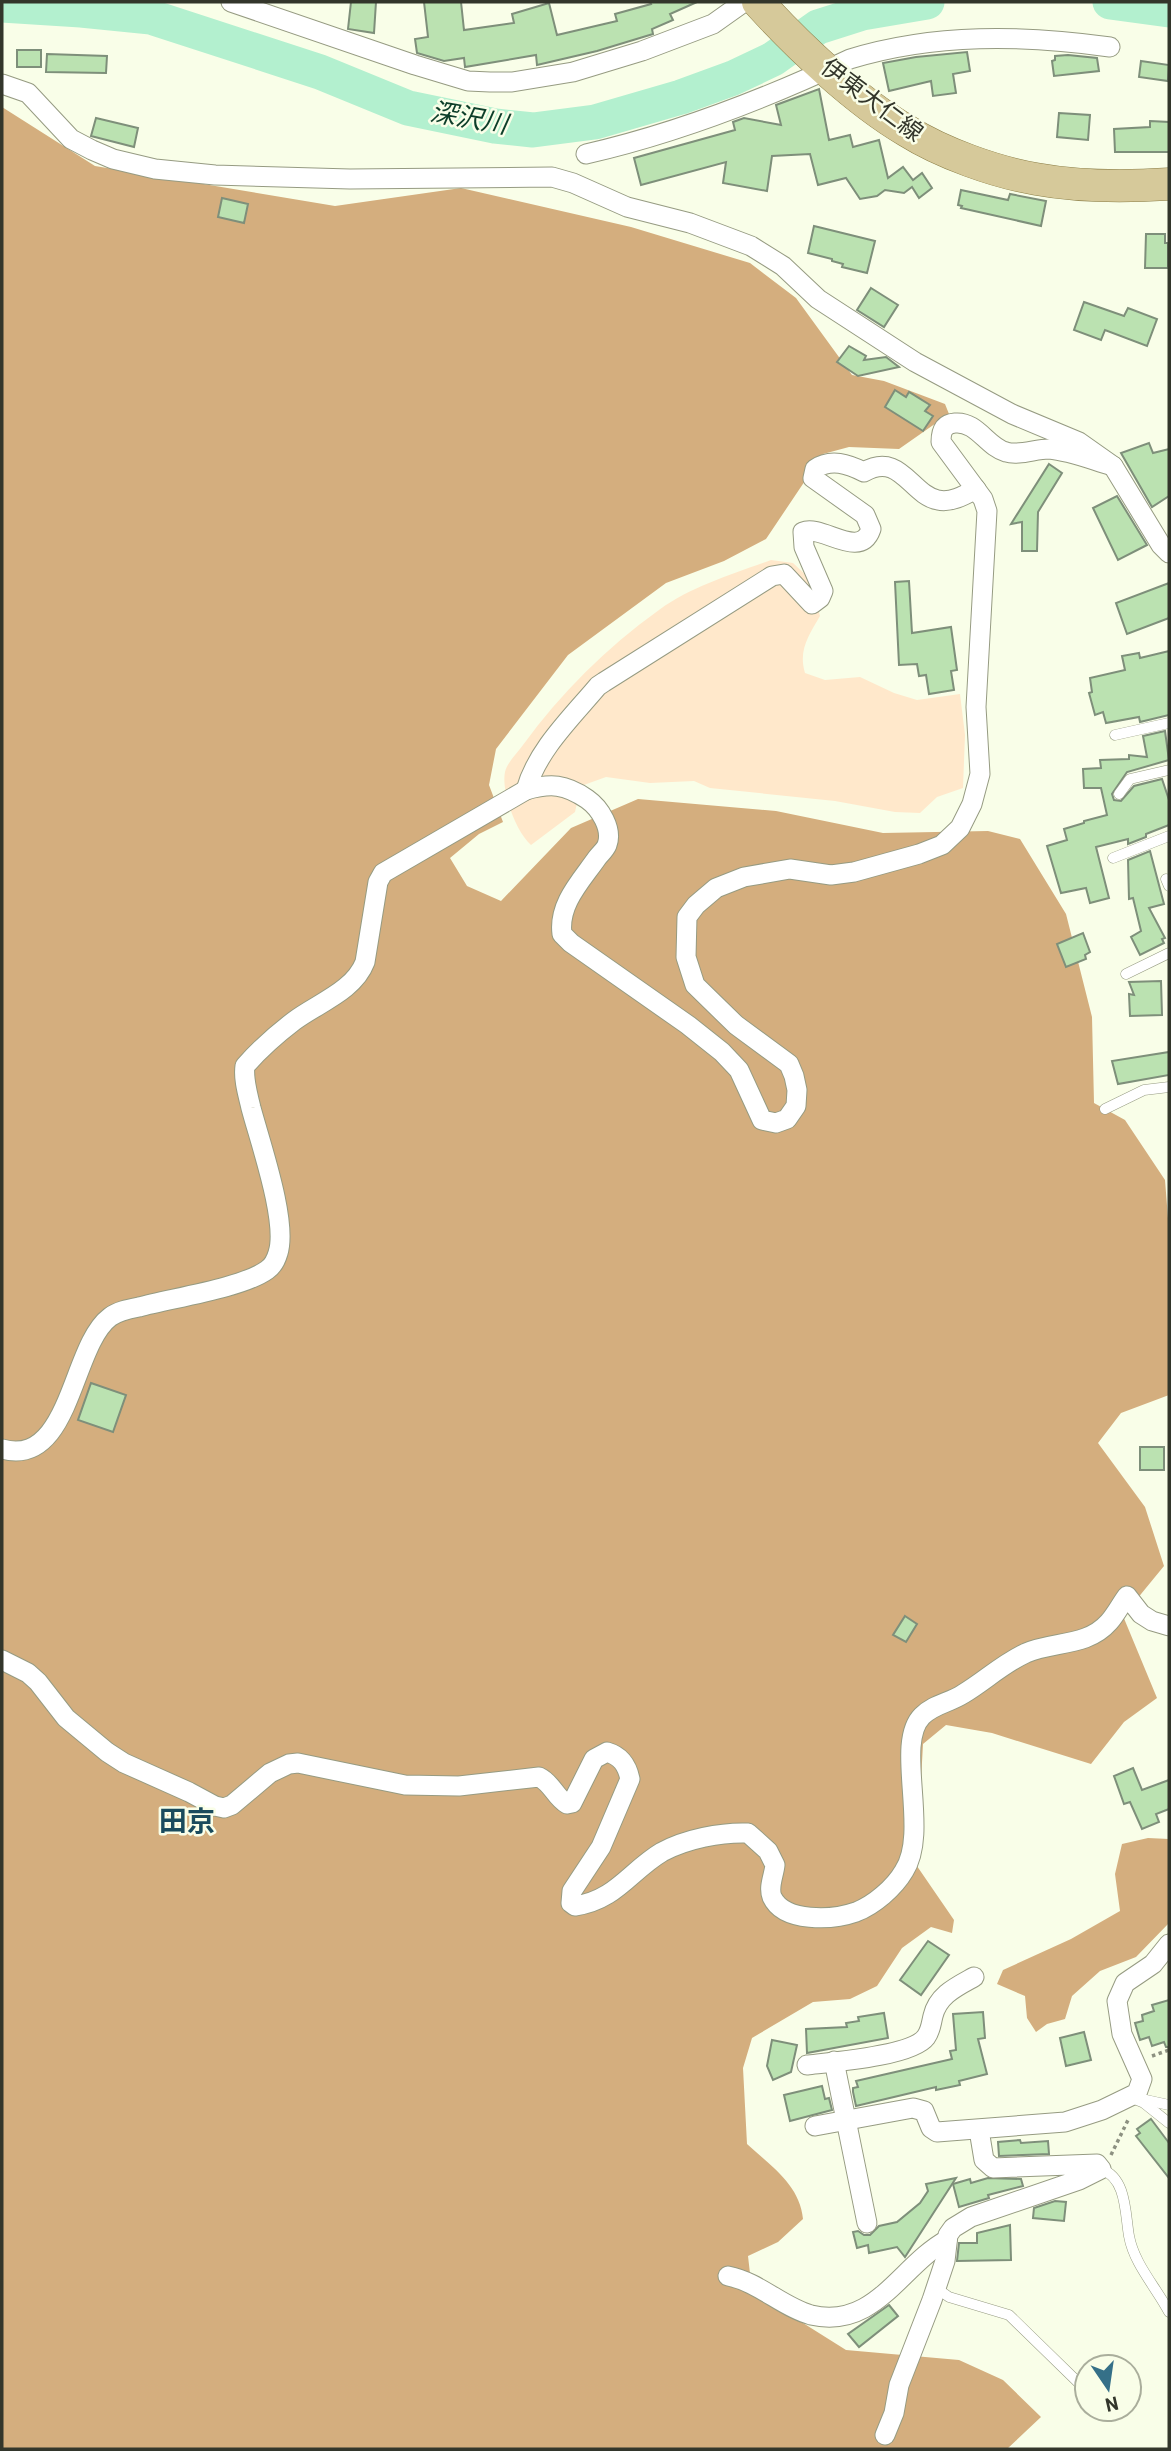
<svg xmlns="http://www.w3.org/2000/svg" width="1171" height="2451" viewBox="0 0 1171 2451" font-family="Barlow,'Noto Sans JP',sans-serif">
  <style>
    .green { fill: #ffe8cb }
    .forest { fill: #d4ae7e }
    .lines { fill: none; stroke-linecap: round; stroke-linejoin: round }
    .river { stroke: #b3f0cf; stroke-width: 35 }
    .building { fill: #bbe2b1; stroke: #7e8f7a; stroke-width: 2 }
    .service-casing { stroke: #969b82; stroke-width: 11 }
    .minor-casing { stroke: #969b82; stroke-width: 21 }
    .primary-casing { stroke: #8b7e47; stroke-width: 33 }
    .path { stroke: #8d9181; stroke-width: 3.5; stroke-dasharray: 3.5 3.5; stroke-linecap: butt }
    .service { stroke: #fff; stroke-width: 10 }
    .minor { stroke: #fff; stroke-width: 19 }
    .primary { stroke: #d6c99a; stroke-width: 32 }
    .labels { text-anchor: middle; stroke-width: 5; stroke-linejoin: round; paint-order: stroke }
    .street-label { font-size: 24px; fill: #33362b; stroke: #f9fee8 }
    .water-label { font-size: 26px; font-style: italic; fill: #0c3e29; stroke: #f9fee8 }
    .quarter-label { font-size: 28px; font-weight: bold; fill: #1a4b5d; stroke: #f9fee8 }
  </style>
  <rect width="100%" height="100%" fill="#f9fee8"/>
  <!-- green -->
  <path class="green" d="M771,560L793,563L809,578L820,616C809,635 798,650 805,673L825,680L860,677L894,693L917,700L960,694L965,735L963,788L937,797L920,813L895,812L835,801L710,788L694,781L650,783L606,777L581,786L575,812L531,845C516,832 501,791 505,772C507,763 517,753 523,745C561,693 606,648 659,610C692,586 733,574 771,560Z"/>
  <!-- forest -->
  <g class="forest">
    <path d="M2,107L95,166L335,206L461,188L631,227L750,263L796,298L852,375L884,381L945,404L949,414L899,449L849,447L823,454L766,539L724,561L666,583L568,655L496,749L489,785L503,822L479,834L450,858L467,886L501,901L571,828L638,799L776,811L883,833L988,831L1020,839L1066,914L1092,1017L1094,1103L1125,1120L1165,1180L1169,1231V1395L1121,1413L1098,1443L1145,1507L1164,1566L1123,1616L1157,1698L1124,1722L1091,1764L992,1733L946,1725L923,1744L920,1799L908,1853L954,1920L952,1933L931,1927L902,1948L877,1986L850,1999L813,2002L752,2038L743,2068L747,2144C771,2166 800,2185 803,2219L778,2242L748,2256L752,2291L846,2350L959,2360L1003,2380L1041,2417L1007,2449H2Z"/>
    <polygon points="1148,1838 1169,1839 1169,1923 1136,1957 1100,1971 1072,1996 1065,2019 1047,2024 1036,2032 1027,2018 1025,1996 997,1984 1003,1970 1071,1939 1120,1911 1115,1874 1122,1844"/>
  </g>
  <g class="lines">
    <!-- river -->
    <g class="river">
      <polyline points="1110,2 1169,10"/>
      <polyline points="2,5 81,10 151,17 320,72 408,108 495,126 533,130 595,122 681,97 733,78 773,59 818,27 862,13 927,2"/>
    </g>
  </g>
  <!-- building -->
  <g class="building">
    <polygon points="351,2 376,2 374,33 348,29"/>
    <polygon points="424,2 461,2 464,30 514,23 512,14 549,3 557,35 617,21 615,14 651,4 650,2 697,2 670,14 673,20 652,29 653,34 597,51 537,65 536,55 465,67 464,58 444,61 417,53 415,39 428,37"/>
    <rect x="17" y="50" width="24" height="17"/>
    <polygon points="967,52 970,71 953,74 956,93 933,96 931,81 889,91 883,63 916,57"/>
    <polygon points="47,54 107,56 106,73 46,72"/>
    <polygon points="1068,55 1097,58 1099,71 1054,76 1052,61 1055,60 1055,56"/>
    <polygon points="1141,61 1169,65 1168,81 1139,77"/>
    <polygon points="819,89 829,140 850,135 853,147 879,140 888,178 903,167 913,180 922,173 932,188 919,198 912,187 904,193 885,190 877,196 860,199 846,178 818,185 810,154 772,156 767,191 723,183 726,162 641,185 634,158 735,130 733,122 744,118 781,125 776,105"/>
    <polygon points="1059,113 1090,115 1088,140 1057,137"/>
    <polygon points="96,118 138,128 134,147 91,136"/>
    <polygon points="1150,121 1169,122 1169,152 1115,152 1114,129 1150,127"/>
    <polygon points="961,190 1008,200 1010,194 1046,201 1041,226 961,208 962,206 958,205"/>
    <polygon points="222,198 248,204 244,223 218,217"/>
    <polygon points="814,226 875,241 867,273 842,267 843,264 832,261 832,259 808,253"/>
    <polygon points="1146,234 1165,234 1165,243 1168,243 1168,268 1145,268"/>
    <polygon points="871,288 898,305 884,327 857,310"/>
    <polygon points="1084,302 1124,316 1128,308 1157,319 1147,346 1105,330 1101,340 1074,330"/>
    <polygon points="849,346 866,356 864,360 886,357 899,367 858,376 837,362"/>
    <polygon points="895,390 906,397 909,392 930,405 925,411 933,416 923,431 885,407"/>
    <polygon points="1149,443 1153,453 1169,449 1169,496 1152,507 1121,453"/>
    <polygon points="1049,464 1062,473 1038,512 1037,551 1022,551 1022,522 1011,524"/>
    <polygon points="1117,496 1147,545 1118,560 1093,508"/>
    <polygon points="909,581 912,633 951,627 957,670 951,671 954,690 929,694 926,675 919,676 917,664 899,665 895,582"/>
    <polygon points="1169,583 1169,618 1127,634 1116,603"/>
    <polygon points="1169,651 1169,715 1140,722 1139,717 1106,723 1103,712 1095,715 1089,693 1092,692 1090,678 1125,670 1122,656 1139,653 1140,658"/>
    <polygon points="1165,731 1169,760 1127,772 1112,794 1114,800 1121,801 1134,786 1162,779 1169,800 1169,825 1146,834 1146,837 1128,844 1128,839 1096,847 1109,898 1090,903 1086,888 1061,893 1047,846 1067,840 1064,829 1084,823 1084,821 1107,815 1101,788 1084,788 1083,769 1101,768 1100,760 1129,759 1129,755 1147,757 1143,736"/>
    <polygon points="1150,851 1164,904 1149,908 1165,938 1162,939 1164,943 1140,955 1131,937 1141,931 1133,898 1129,899 1128,860"/>
    <polygon points="1083,933 1090,952 1085,955 1086,959 1066,967 1057,944"/>
    <polygon points="1161,981 1162,1015 1130,1016 1129,994 1134,995 1129,982"/>
    <polygon points="1169,1052 1169,1075 1118,1084 1112,1061"/>
    <polygon points="91,1383 126,1395 113,1432 78,1420"/>
    <rect x="1140" y="1447" width="24" height="23"/>
    <polygon points="905,1616 917,1624 906,1642 893,1635"/>
    <polygon points="1133,1768 1142,1790 1169,1780 1169,1809 1156,1814 1159,1822 1142,1829 1130,1802 1124,1804 1114,1776"/>
    <polygon points="928,1941 949,1955 921,1995 900,1980"/>
    <polygon points="1169,2000 1169,2047 1166,2047 1164,2042 1152,2046 1149,2037 1140,2040 1135,2023 1143,2021 1142,2015 1154,2011 1152,2005"/>
    <polygon points="983,2012 985,2038 978,2039 987,2074 959,2081 960,2085 936,2090 936,2087 856,2106 853,2092 853,2088 858,2087 856,2081 952,2059 950,2051 956,2050 953,2014"/>
    <polygon points="884,2013 888,2038 807,2053 806,2029 847,2027 846,2023 859,2021 858,2017"/>
    <polygon points="1084,2032 1091,2060 1066,2066 1060,2038"/>
    <polygon points="772,2040 797,2045 791,2072 773,2080 767,2066"/>
    <polygon points="822,2086 825,2099 829,2098 832,2110 790,2121 784,2095"/>
    <polygon points="1151,2119 1169,2143 1169,2178 1136,2136 1140,2133 1137,2129"/>
    <polygon points="1020,2140 1021,2143 1048,2141 1049,2154 999,2156 998,2142"/>
    <polygon points="956,2178 905,2257 897,2247 869,2253 868,2245 857,2248 853,2232 858,2231 864,2235 870,2235 879,2226 897,2222 920,2203 928,2191 926,2184"/>
    <polygon points="988,2178 1021,2179 1023,2186 988,2195 989,2198 959,2207 953,2184 970,2179 971,2183"/>
    <polygon points="1055,2201 1066,2202 1064,2221 1033,2218 1034,2208"/>
    <polygon points="1010,2225 1011,2260 957,2261 959,2243 977,2243 977,2233"/>
    <polygon points="889,2305 898,2316 859,2347 848,2334"/>
  </g>
  <g class="lines">
    <!-- service casing -->
    <g class="service-casing">
      <g id="service">
        <polyline points="1115,735 1169,723"/>
        <polyline points="1119,794 1130,779 1169,770"/>
        <polyline points="1113,858 1169,836"/>
        <polyline points="1166,879 1169,886"/>
        <polyline points="1126,974 1169,953"/>
        <polyline points="1105,1109 1144,1090 1169,1087"/>
        <polyline points="1132,2098 1144,2103 1169,2123"/>
        <polyline points="1146,2100 1169,2105"/>
        <path d="M1101,2169C1127,2178 1125,2214 1129,2236C1134,2264 1156,2287 1169,2312"/>
        <polyline points="936,2288 949,2297 1009,2315 1087,2391"/>
      </g>
    </g>
    <!-- minor casing -->
    <g class="minor-casing">
      <g id="minor">
        <polyline points="231,2 415,65 468,81 490,82 512,82 573,72 642,51 713,24 744,2"/>
        <polyline points="2,84 28,93 71,139 92,150 113,159 155,169 215,175 350,179 552,177 573,183 627,207 690,223 751,246 783,266 818,299 915,362 1012,414 1079,442 1113,466 1161,545 1169,553"/>
        <path d="M586,154C678,133 765,99 850,59C935,33 1023,35 1110,47"/>
        <path d="M526,790C537,750 572,717 598,686L604,682L772,576L784,574L812,604L820,598L823,591L804,547L803,532C822,524 860,561 871,529L865,515L813,478L815,469C831,458 848,464 864,472C900,451 911,495 938,500C951,503 965,495 976,489"/>
        <path d="M2,1449C71,1468 71,1346 110,1317C118,1311 129,1309 139,1307C172,1298 242,1288 267,1270C273,1266 276,1260 278,1253C288,1222 260,1142 251,1108C248,1095 243,1079 245,1066C259,1050 277,1034 294,1021C318,1003 354,991 365,962L378,882L383,873L526,790C551,783 565,784 587,799C600,808 613,829 607,845C605,850 600,854 597,858C581,881 558,904 562,934L571,943L688,1025L722,1052L739,1070L762,1120L776,1123L787,1119L796,1106L797,1090L794,1076L789,1064L736,1025L695,985L686,957L687,917L696,905L716,888L744,877L790,869L831,875L854,872L919,854L942,845L960,828L972,804L980,774L976,707L987,511L983,499L941,442C941,432 943,424 955,423C977,421 987,447 1006,452C1019,456 1035,449 1049,449C1071,451 1092,460 1113,466"/>
        <path d="M2,1660L28,1673L38,1682L66,1718L107,1752L124,1763L189,1792L215,1806L224,1808L232,1805L270,1773L289,1764L298,1763L405,1785L459,1786L539,1777C552,1783 555,1797 567,1804L572,1803L594,1759L607,1752C621,1756 627,1765 630,1779L601,1847L572,1891L571,1903L575,1906C616,1900 630,1871 662,1852C686,1839 721,1832 748,1833L768,1851L775,1865C774,1875 768,1887 772,1897C784,1923 833,1920 856,1912C874,1905 894,1888 904,1871C930,1831 894,1744 922,1716C934,1704 949,1703 963,1694C985,1681 1002,1664 1026,1653C1054,1641 1087,1647 1109,1622C1116,1614 1121,1604 1127,1596L1141,1614L1152,1621L1169,1626"/>
        <polyline points="834,2061 867,2223"/>
        <path d="M807,2065C833,2062 912,2056 926,2037C931,2030 931,2024 933,2016C938,1995 956,1987 974,1977"/>
        <polyline points="815,2126 913,2108 924,2111 931,2128 937,2132 1065,2122 1102,2110 1137,2093 1142,2079 1122,2034 1117,2001 1125,1983 1153,1964 1169,1944"/>
        <path d="M728,2276C759,2282 782,2307 811,2315C875,2330 900,2266 947,2240"/>
        <polyline points="885,2435 894,2413 899,2385 932,2300 945,2261 948,2235 953,2228 971,2217 1079,2180 1101,2169 1097,2164 993,2168 984,2160 979,2130"/>
      </g>
    </g>
    <!-- primary casing -->
    <g class="primary-casing">
      <path id="primary" d="M758,2C798,46 856,101 907,131C942,153 995,172 1036,179C1080,187 1125,187 1169,184"/>
    </g>
    <!-- path -->
    <g class="path">
      <polyline points="1152,2056 1169,2050"/>
      <polyline points="1111,2155 1129,2118"/>
    </g>
    <!-- service -->
    <use href="#service" class="service"/>
    <!-- minor -->
    <use href="#minor" class="minor"/>
    <!-- primary -->
    <use href="#primary" class="primary"/>
  </g>
  <g class="labels">
    <!-- street labels -->
    <g class="street-label">
      <text transform="translate(872 100) rotate(37)" y="8">伊東大仁線</text>
    </g>
    <!-- water labels -->
    <g class="water-label">
      <text transform="translate(469 118) rotate(10)" y="9">深沢川</text>
    </g>
    <!-- quarter labels -->
    <g class="quarter-label">
      <text x="187" y="1831">田京</text>
    </g>
  </g>
  <!-- border -->
  <rect width="1171" height="2451" fill="none" stroke="#33362b" stroke-width="7"/>
  <!-- north arrow -->
  <g transform="translate(1108 2388) rotate(167)"><circle r="33" fill="#f9fee8" stroke="#aaae9c" stroke-width="2"/>
  <path d="M0-5L12 26L0 18L-12 26Z" fill="#357088"/>
  <text y="-10" font-size="19" font-weight="bold" text-anchor="middle" fill="#33362b">N</text>
  </g>
</svg>
